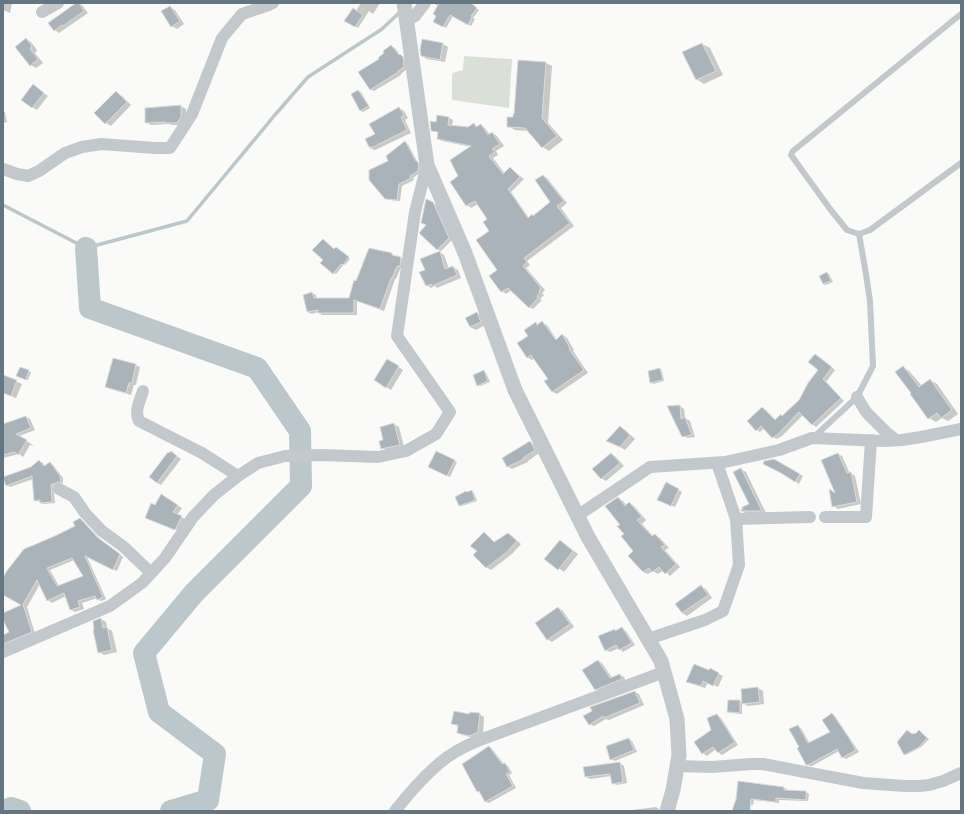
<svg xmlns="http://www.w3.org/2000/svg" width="964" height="814" viewBox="0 0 964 814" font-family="'DejaVu Sans',sans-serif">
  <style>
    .green { fill: #dadfd7 }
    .shadow { fill: #0003; fill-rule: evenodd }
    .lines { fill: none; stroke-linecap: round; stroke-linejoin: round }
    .stream { stroke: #bbc7cb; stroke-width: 3.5 }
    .river { stroke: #bbc7cb; stroke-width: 22 }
    .building { fill: #aab3b9; stroke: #dcdcda; fill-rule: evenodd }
    .service { stroke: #c3c8cc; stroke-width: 6 }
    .minor { stroke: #c3c8cc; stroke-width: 12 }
    .tertiary { stroke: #c3c8cc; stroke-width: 15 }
  </style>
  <rect width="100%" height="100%" fill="#fafaf8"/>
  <!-- green -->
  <polygon class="green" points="464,56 512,59 509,108 452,100 452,73 463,70"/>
  <!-- shadow -->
  <g class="shadow">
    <polygon points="3,3 12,3 10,13 3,10"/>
    <polygon points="77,3 82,5 88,13 59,33 55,30"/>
    <polygon points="361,3 380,3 373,14 369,11 358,28 346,21 356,11"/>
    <polygon points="435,3 464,3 473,5 479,10 473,18 475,19 471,26 453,16 446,28 434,21 438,15 439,7 435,4"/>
    <polygon points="170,7 175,10 184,24 177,29 172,26"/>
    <polygon points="26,39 31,42 37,50 35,53 43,63 36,68 31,65"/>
    <polygon points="443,44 448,47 445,62 427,59 422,56"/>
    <polygon points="702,44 710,48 723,75 704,84 696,79"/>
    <polygon points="391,46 395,48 400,55 404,57 407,69 401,74 401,75 374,91 370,89 380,59"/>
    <polygon points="546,63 552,66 548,123 563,140 549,151 543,147 529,131 515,130 508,126 514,118"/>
    <polygon points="38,89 48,96 37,110 32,107"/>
    <polygon points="358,91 361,92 370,108 363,112 361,111 352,94"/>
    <polygon points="116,93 121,95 131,105 111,126 106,123"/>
    <polygon points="181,106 186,109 186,120 183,125 171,125 169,124 151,125 146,122"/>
    <polygon points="399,108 404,111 408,118 405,120 411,133 375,150 370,148 367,140 377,135"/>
    <polygon points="3,111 5,112 7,122 3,123"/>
    <polygon points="449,118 453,120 452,126 468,128 474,125 478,127 481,125 485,128 490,135 492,133 496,135 504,146 496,151 498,155 493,158 505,174 510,168 514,171 524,179 511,192 529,218 534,217 551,203 543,176 547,178 567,203 561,208 574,226 527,261 530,265 526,268 545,290 542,293 544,295 540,299 542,300 533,309 529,307 512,290 506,294 502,291 491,276 499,271 488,220 478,204 471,208 467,205 459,177 471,147 442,141 438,139 439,133 432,130 437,123"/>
    <polygon points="405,143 408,144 418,163 420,164 421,172 413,178 414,180 402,186 400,201 389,200 385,198 389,161"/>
    <polygon points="433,203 437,205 452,240 441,251 437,249 427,225"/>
    <polygon points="325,242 335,250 338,249 350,259 345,265 344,264 336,274 334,273 324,260"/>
    <polygon points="440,252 444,255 449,269 453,267 458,270 461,278 437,288 435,286 431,288 427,285"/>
    <polygon points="392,254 404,260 396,279 395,279 384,311 357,301 357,315 322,315 318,312 312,314 308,312 312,293 316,295 317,299 350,299 357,282"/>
    <polygon points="827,273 829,274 833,282 826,285 823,284"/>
    <polygon points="477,313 482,316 485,325 476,330 470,327"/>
    <polygon points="542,323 547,325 557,340 563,335 567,338 574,350 573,351 588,373 557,394 553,392 546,382 549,379 534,359 532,360 527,357 530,336 536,324 538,325"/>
    <polygon points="819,357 835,370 826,382 844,401 816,427 812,424 803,415 782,436 777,439 773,437 764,428 760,432 757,430 762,408 766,410 776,420 783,416 800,400 820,369"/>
    <polygon points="388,360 403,370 391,390 375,380"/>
    <polygon points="135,365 140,367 136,385 134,385 131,395 110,389 106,387"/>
    <polygon points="903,367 909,371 922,386 930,380 937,384 958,414 948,421 942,418 936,422 929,418 911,394 913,393"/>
    <polygon points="21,368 31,372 28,380 20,377"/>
    <polygon points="660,369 662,371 664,381 653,384 651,382"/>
    <polygon points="484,372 486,373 490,382 480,386 478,385"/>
    <polygon points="3,376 22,384 16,398 3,393"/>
    <polygon points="680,406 684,409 685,418 690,421 695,437 688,438 683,436 669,407"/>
    <polygon points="26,417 30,419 35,430 19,436 34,446 30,445 23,457 19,454 3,458 3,427"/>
    <polygon points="394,424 399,427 404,447 387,451 382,448"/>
    <polygon points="620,427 625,430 635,439 625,450 608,440"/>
    <polygon points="530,442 535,445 539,453 528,461 528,462 512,469 507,466"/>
    <polygon points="437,452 457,462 450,477 429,467"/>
    <polygon points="170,454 175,455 181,459 161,485 157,483"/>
    <polygon points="611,454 616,457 624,466 606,481 601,478"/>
    <polygon points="838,454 842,456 850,474 851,473 855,476 861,504 838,509 833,506 837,495"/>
    <polygon points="774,460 803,476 799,484 783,473"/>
    <polygon points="40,462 43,463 45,467 50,463 53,465 63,478 63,483 57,485 53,486 55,503 44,504 35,500 33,479 10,487 7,485"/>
    <polygon points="741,469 746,472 766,513 747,514 742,511 750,505"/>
    <polygon points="678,490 682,492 675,507 661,501"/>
    <polygon points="472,491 474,493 477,501 462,506 460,505"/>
    <polygon points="161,496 182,508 177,515 185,519 180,531 152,520 155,506"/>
    <polygon points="618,498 623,501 627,506 630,503 634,506 646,520 642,524 653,536 655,535 660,538 669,548 665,550 680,567 670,576 664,570 658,574 653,571 648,574 643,572 621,525"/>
    <path d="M80,520L84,522L101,540L123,557L117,571L87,557L106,599L101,601L97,598L82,603L84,609L75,612L71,610L66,596L52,603L48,600L40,584L27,607L35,634L3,648V636L10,633L3,617V614L23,605L3,594V580L76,526ZM74,560L84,576L59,586L50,570Z"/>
    <polygon points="484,533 489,536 495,543 508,534 513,537 521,544 512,554 491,570 486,567 479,551"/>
    <polygon points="565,544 578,554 564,572 546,559"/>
    <polygon points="701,587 706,589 712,598 687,616 682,613"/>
    <polygon points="558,608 563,611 574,627 552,642 547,639"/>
    <polygon points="101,619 106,622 107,628 112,631 117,652 104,655 99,652 94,622"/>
    <polygon points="622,628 626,631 635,645 623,652 619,648 610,652 606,650 614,630 616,631"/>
    <polygon points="598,661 602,663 612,678 620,675 624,677 626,682 600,691 595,689"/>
    <polygon points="710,671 719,674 723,676 718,687 708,682 705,688 692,684 688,681"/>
    <polygon points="758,688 763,691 764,704 748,706 743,703"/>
    <polygon points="635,692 639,694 644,705 609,720 606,719 594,726 589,724"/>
    <polygon points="729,701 740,701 742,702 742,714 730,713 728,712"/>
    <polygon points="479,714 484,717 483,735 475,738 462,735 458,733 459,727 453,724 470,715"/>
    <polygon points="832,714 835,716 859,752 846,759 843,757 839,751 812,766 810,766 807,764 800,747 798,726 801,728 810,744 832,732"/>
    <polygon points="717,715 721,718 738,745 722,755 718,752 716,749 707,756 703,753 712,731"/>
    <polygon points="920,731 929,739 921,747 906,755 904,754 913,735 916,735"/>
    <polygon points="628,739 632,741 637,752 615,761 611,759"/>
    <polygon points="489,747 492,749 504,764 505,764 508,766 512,773 509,775 516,788 489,803 486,802 481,793 477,791"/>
    <polygon points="620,763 624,766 627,783 617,785 612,783 611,776 590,779 586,777"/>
    <polygon points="784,788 787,789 786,791 806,792 809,794 808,801 779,800 779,803 754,800 753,805 740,803 737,801"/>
    <polygon points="656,807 659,809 659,811 624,811"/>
  </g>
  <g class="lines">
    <!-- stream -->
    <polyline class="stream" points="3,205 86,248 187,221 274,116 308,77 382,29 400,12"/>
    <!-- river -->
    <g class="river">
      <polyline points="86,248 90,308 257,368 300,431 301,486 194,593 144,653 159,712 215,754 208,800 171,811"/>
      <polyline points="6,811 11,808 20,811"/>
    </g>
  </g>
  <!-- building -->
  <g class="building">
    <polygon points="76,3 79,3 84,11 63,26 62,25 54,31 48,23"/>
    <polygon points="439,3 471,3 477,8 471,16 472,17 468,25 450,15 443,27 433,22 436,16 433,14"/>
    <polygon points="170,6 180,21 171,27 161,11"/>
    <polygon points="353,8 363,15 355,27 344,21"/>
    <polygon points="26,38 32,46 30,49 38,59 30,66 15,47"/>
    <polygon points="422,39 443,43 440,60 421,56 420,50"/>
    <polygon points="702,43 716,71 696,80 682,52"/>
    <polygon points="391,45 399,55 400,54 403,57 404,67 398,71 398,72 370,90 358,72 379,59 378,58 384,53 383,51"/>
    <polygon points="518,60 546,62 542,118 557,136 542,148 525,128 507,127 507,117 513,117 513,114 514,114"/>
    <polygon points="33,84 44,93 32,108 21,100"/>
    <polygon points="358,90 369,106 360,111 351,94"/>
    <polygon points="116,91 127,102 105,124 94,113"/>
    <polygon points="181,105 181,117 177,123 165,123 165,122 145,123 145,108"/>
    <polygon points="399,107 404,115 401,117 407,130 373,147 369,147 365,139 375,134 369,124"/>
    <polygon points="437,115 449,117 448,125 468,127 474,123 476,127 481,124 488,135 492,132 500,144 492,149 495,152 489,156 503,174 510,167 520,177 508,189 528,218 532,214 533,216 550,202 535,180 543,175 564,201 557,206 570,223 524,258 527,262 523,266 541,288 539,291 540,292 537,296 538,298 529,308 508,288 501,292 489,276 497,270 476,240 489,231 483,222 487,219 475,201 466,206 450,182 458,176 450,160 471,146 437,139 438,132 431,131 430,121 436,122"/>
    <polygon points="405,141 416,161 417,161 418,162 419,168 418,171 410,176 411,178 399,184 397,200 385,199 369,180 369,170 388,161 386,156"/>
    <polygon points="426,199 433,202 449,238 437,250 419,233 426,225 421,223"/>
    <polygon points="323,239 334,249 336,247 349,257 343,265 341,264 333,274 320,263 323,260 312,250"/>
    <polygon points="369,248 392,253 392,255 401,257 400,266 397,266 392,278 391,278 380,309 354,300 354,313 318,313 318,310 307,312 303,295 312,292 314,298 349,298 354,280 356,281"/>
    <polygon points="440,251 445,269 453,266 457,275 432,286 431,284 426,286 419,272 425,270 420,259"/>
    <polygon points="827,272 831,281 823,284 819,276"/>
    <polygon points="477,312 481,322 470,327 465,318"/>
    <polygon points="542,321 556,340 562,334 570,348 569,349 584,370 552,392 544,381 548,379 531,355 527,358 517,343 528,336 524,330 536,322 537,325"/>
    <polygon points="815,354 832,367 823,379 841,398 812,425 799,412 778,434 772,438 761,426 756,431 747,421 762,407 775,420 781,414 782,416 799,400 808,383 818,370 808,362"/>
    <polygon points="113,358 136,364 132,383 129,383 126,393 105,387"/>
    <polygon points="387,359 399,366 386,388 374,380"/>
    <polygon points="903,366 919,387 930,379 952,410 941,418 937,413 928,419 910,394 911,393 895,372"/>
    <polygon points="20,367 29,370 26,380 16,376"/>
    <polygon points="660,368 663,380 650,383 648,371"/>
    <polygon points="484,370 488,381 477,386 473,375"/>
    <polygon points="3,375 17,380 11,396 3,393"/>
    <polygon points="680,405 681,419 685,417 692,435 682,437 667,406"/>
    <polygon points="26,416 31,428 16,434 27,440 18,455 15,452 3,455 3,424"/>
    <polygon points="394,423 400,445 381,449 379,441 383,440 380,427"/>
    <polygon points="620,426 630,435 620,447 606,441"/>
    <polygon points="530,441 535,450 523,458 524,459 507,467 502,458"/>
    <polygon points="171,451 177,456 157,483 149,477 156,468 168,452 169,453"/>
    <polygon points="436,451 455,460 447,476 428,467"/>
    <polygon points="611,453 620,463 601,479 592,469"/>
    <polygon points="838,453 847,473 851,472 857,502 832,507 829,489 835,493 821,460"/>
    <polygon points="774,459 800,474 795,482 781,473 763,464 764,461"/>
    <polygon points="39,460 44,466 50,462 60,476 61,482 58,482 54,484 51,484 52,502 40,503 40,500 34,501 32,476 6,486 3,478 3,477 31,467"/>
    <polygon points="741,468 757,501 762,511 741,511 741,509 743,509 742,507 749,504 733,472"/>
    <polygon points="666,482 679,489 671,506 657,500"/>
    <polygon points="472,490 475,500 459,506 455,497 466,491 467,492"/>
    <polygon points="161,494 178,505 173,512 182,516 175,530 145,518 151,503 155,505"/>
    <polygon points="618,497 625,506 629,502 642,517 637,520 652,536 655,534 665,545 661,547 676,564 665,574 659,567 652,572 649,568 643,572 628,556 633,551 621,536 624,534 617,526 620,525 605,506"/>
    <path d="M80,518L97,537L120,554L113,570L85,556L103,597L97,600L95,596L78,601L80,607L70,610L64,593L47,601L37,580L23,604L32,632L3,644V635L9,632L3,620V613L21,605L3,595V578L6,572L24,549L55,536L75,526L73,522ZM72,558L83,576L57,586L47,568Z"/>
    <polygon points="484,532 494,542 508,533 517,541 507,552 486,568 473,555 477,551 470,546"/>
    <polygon points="560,540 573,551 558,570 544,559"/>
    <polygon points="701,585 708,595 682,613 675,604"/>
    <polygon points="558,607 570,624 547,640 535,623"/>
    <polygon points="101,618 103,628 107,627 112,650 98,653 93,630 94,630 93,621"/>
    <polygon points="622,627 632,643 619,650 616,645 605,651 598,636 615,629 615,631"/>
    <polygon points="598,660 610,678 620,674 622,679 595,690 582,670"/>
    <polygon points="694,664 709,670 710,668 719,673 713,686 703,681 701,686 686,682"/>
    <polygon points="758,687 760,702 742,704 741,689"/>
    <polygon points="635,691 640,703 604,718 603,716 589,725 583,716 592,711 590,707"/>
    <polygon points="728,700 740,700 740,713 727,712"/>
    <polygon points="454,711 469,714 470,712 480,713 478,732 469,736 457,733 458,725 451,724"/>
    <polygon points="832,713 849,738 856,750 842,758 837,749 808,765 806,765 797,748 799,747 789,729 798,725 808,743 830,732 822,720"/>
    <polygon points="717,714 735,742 718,753 713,747 702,754 694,742 711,730 707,718"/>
    <polygon points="907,730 912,734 914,733 915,734 919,730 927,738 918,748 904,755 897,742"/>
    <polygon points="629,738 634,750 610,760 606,746"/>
    <polygon points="489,746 502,764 505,763 510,772 506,774 513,786 485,802 479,791 477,792 462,764"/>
    <polygon points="620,762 623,782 612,784 610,774 585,777 583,767"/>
    <polygon points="738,781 784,787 784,790 806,791 806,800 776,798 776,802 751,799 750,811 732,811 736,799"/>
  </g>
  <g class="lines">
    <!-- service -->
    <g class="service">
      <polyline points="961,14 793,151 791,155 830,209 847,230 859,234 870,230 961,163"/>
      <polyline points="814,437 857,397 873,366 870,301 865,268 859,234"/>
    </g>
    <!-- minor -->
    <g class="minor">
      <polyline points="42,12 58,3"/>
      <polyline points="407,21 415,16 425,3"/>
      <polyline points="3,169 17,174 28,176 39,171 65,153 82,147 101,144 155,148 170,148 192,114 222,38 242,14 269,5 273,3"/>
      <path d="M143,391C140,401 134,411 139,421L202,453L238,476"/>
      <polyline points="857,397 866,412 887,433 896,440"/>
      <polyline points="717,463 736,519 810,517"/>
      <polyline points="59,489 74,497 85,513 102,531 124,547 151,573"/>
      <polyline points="577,516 650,467 725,462 779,450 812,438 884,441 902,440 921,437 961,429"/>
      <polyline points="825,517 866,517 871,440"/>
      <polyline points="648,639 705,620 723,611 739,565 736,519"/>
      <polyline points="3,652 110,606 142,583 165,558 193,517 214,495 238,476 258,463 285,456 321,455 378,457 406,451 436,434 450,412 397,336 415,212 427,165"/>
      <polyline points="677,766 712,767 751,764 763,764 863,783 905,786 919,786 929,785 943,781 961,773"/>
      <path d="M395,811C410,792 426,773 446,758C461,747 478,740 496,734L664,672"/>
    </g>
    <!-- tertiary -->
    <polyline class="tertiary" points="404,3 427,165 465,253 515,390 588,537 661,661 677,719 679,755 673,790 667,811"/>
  </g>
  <!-- border -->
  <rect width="964" height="814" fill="none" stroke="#657683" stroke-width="8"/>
</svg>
